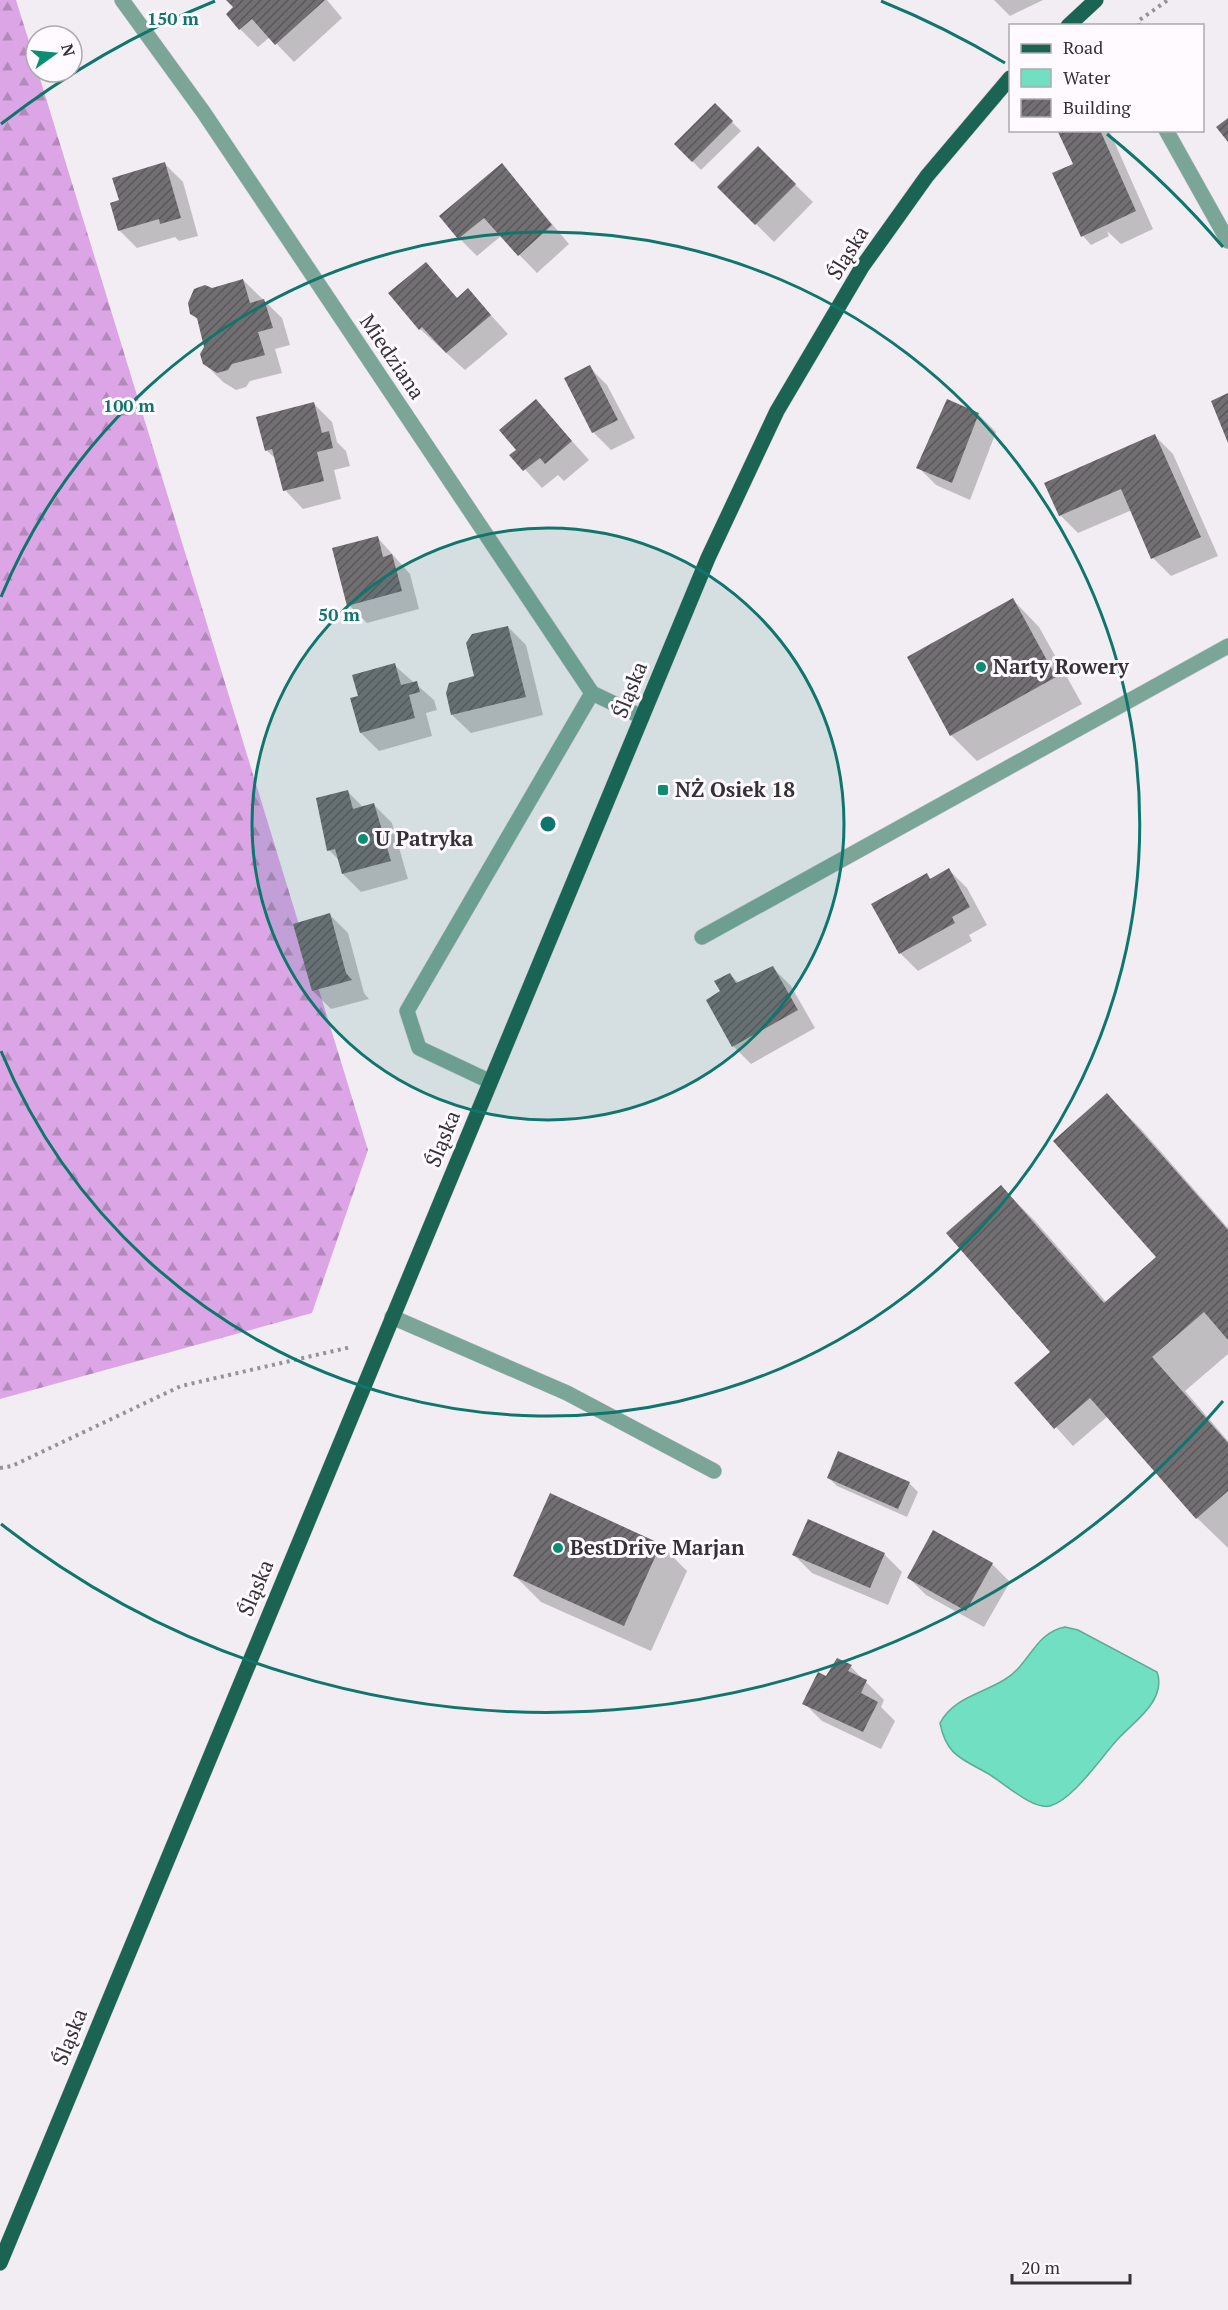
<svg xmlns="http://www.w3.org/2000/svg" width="1228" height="2310" viewBox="0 0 1228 2310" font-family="'PT Serif',serif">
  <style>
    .forest { fill: url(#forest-firs) }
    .water { fill: #71dfc1; stroke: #5fab97; stroke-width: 1.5 }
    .shadow { fill: #0003 }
    .building { fill: url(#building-hatch) }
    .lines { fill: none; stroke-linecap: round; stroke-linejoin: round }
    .lane-casing { stroke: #cfcbd0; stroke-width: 16 }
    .street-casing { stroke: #cfcbd0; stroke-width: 16 }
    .primary-casing { stroke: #cfcbd0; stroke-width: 16 }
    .path { stroke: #969397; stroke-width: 4; stroke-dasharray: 3 4.5; stroke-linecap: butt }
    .lane { stroke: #7aa597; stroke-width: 15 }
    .street { stroke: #7aa597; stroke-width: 15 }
    .primary { stroke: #1b6352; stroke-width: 15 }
    .ring { fill: none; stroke: #0f766e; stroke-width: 3 }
    .poi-dot { fill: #0a8d72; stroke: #fefaff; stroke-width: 2 }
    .labels { text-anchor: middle; stroke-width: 6; stroke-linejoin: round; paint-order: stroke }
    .street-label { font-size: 21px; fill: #343234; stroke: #fefaff }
    .poi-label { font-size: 21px; font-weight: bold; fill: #343234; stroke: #fefaff; text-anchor: start }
    .centre { fill: #0f766e; stroke: #fefaff; stroke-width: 3 }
    .ring-label { font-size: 18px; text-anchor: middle; font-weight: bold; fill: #0f766e; stroke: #fefaff; stroke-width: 6; stroke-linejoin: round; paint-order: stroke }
  </style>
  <defs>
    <pattern id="forest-firs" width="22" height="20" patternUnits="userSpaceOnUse" patternTransform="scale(1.5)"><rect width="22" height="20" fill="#dca6e6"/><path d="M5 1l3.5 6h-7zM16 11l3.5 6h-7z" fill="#b388bb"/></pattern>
    <pattern id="building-hatch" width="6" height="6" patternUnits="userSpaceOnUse" patternTransform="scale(1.5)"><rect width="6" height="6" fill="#726f73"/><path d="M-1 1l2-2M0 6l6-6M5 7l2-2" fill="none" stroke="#5a575a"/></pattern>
  </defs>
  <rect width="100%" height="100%" fill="#f1edf2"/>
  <!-- forest -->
  <polygon class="forest" points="0,0 16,0 36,64 36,72 38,72 368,1150 312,1313 0,1399"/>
  <!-- water -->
  <path class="water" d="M1065,1627L1078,1630L1157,1672C1161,1682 1158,1694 1152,1703C1143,1717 1129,1727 1118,1739C1101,1757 1074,1799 1050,1806C1032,1810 1003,1782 987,1773C962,1759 946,1755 940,1723C953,1698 981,1694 1004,1680C1030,1665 1034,1633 1065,1627Z"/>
  <!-- shadow -->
  <g class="shadow">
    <polygon points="228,0 327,0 342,18 294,62 270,37 258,47 240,29 235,8"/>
    <polygon points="994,0 1043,0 1010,16"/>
    <polygon points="715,105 741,131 701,170 676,144"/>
    <polygon points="1059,130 1109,130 1153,229 1121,244 1107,231 1109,236 1091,245 1083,236 1075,165"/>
    <polygon points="758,148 813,202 774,242 719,187"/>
    <polygon points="165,164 183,182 198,236 179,241 175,237 137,248 119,230 121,201"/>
    <polygon points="502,165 569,244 537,273 501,236 477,256 459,238"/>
    <polygon points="426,264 458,299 468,290 508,334 465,370 420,329"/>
    <polygon points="243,280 282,318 290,345 275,349 282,373 250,381 246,387 236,390 223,382 204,363 206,347 199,321 192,314 212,289"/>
    <polygon points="589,367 607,385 635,438 611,450 593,432"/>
    <polygon points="536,401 589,460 564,481 558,475 542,488 512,455 518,450"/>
    <polygon points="314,404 332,422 337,442 346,451 350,466 334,470 341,499 303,509 285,490 277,460 266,450"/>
    <polygon points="978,414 996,432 970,500 936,485 918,467"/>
    <polygon points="1155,436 1173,454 1218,556 1171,576 1153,558 1132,510 1078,533 1060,515"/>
    <polygon points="377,537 410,574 419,609 367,623 349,605"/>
    <polygon points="1013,600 1039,627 1082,704 977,761 951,735"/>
    <polygon points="508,627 526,645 543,715 471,733 452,715"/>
    <polygon points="394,665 434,700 437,710 426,713 432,736 379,751 361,733 360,697"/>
    <polygon points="347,791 364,808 374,805 392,823 408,879 361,892 343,874 340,861 329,850"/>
    <polygon points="949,870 967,888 987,925 969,935 972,941 918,971 900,953 927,875 932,880"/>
    <polygon points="330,915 348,933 364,993 369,999 331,1009 313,991"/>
    <polygon points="773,968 791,986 815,1028 751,1064 733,1046 722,992 730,975 739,983"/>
    <polygon points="1107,1095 1141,1129 1228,1228 1228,1354 1185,1391 1228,1441 1228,1548 1197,1518 1108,1416 1073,1446 1016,1383 1056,1360 1001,1187 1035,1221 1107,1303 1158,1258"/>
    <polygon points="839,1453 910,1484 918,1492 907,1517 837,1486 828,1477"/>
    <polygon points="934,1532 992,1564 1010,1582 984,1627 926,1595 908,1577"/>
    <polygon points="661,1545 687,1571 651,1651 541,1602 514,1575"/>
    <polygon points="884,1554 902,1572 888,1605 812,1573 794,1555"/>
    <polygon points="851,1667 884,1700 881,1707 895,1721 881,1749 822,1721 804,1703 826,1678"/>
  </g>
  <!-- building -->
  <g class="building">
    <polygon points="226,0 325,0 275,45 252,19 239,30 226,14 233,7"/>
    <polygon points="715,103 733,121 692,162 674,144"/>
    <polygon points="1228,118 1228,142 1216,127"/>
    <polygon points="1057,130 1100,130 1136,211 1081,237 1052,173 1073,164"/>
    <polygon points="758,146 796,184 755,225 717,187"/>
    <polygon points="165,162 181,218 160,224 159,219 118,231 110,203 119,200 112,178"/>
    <polygon points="502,163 552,225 518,256 484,218 458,239 439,216"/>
    <polygon points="426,262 457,298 468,288 491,315 446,353 422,327 419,330 388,293"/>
    <polygon points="243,279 250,303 264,299 273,328 258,332 265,355 232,364 228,370 217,373 203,364 200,354 204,347 197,318 190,314 188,303 194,289 205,285 212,288"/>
    <polygon points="590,365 618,420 592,433 564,378"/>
    <polygon points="1228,393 1228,443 1211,401"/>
    <polygon points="536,399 572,441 545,464 540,458 523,471 509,455 516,450 499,430"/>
    <polygon points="947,399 979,413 952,483 916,468"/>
    <polygon points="314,402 322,433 329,431 333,448 317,452 324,481 283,491 272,449 265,451 256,417"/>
    <polygon points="1155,434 1201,537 1151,559 1121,489 1059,516 1044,483"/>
    <polygon points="378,536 383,557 392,554 402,591 347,606 332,548"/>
    <polygon points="1013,598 1056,677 950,736 907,657"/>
    <polygon points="508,626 526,697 451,715 446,693 449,683 474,676 466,643 472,634"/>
    <polygon points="395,663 401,685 417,681 420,692 409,695 415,718 360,733 350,698 358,696 352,675"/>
    <polygon points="348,790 353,809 374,803 391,861 342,874 335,849 327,851 316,798"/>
    <polygon points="949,868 970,907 952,917 955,923 899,954 871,904 927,873 930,879"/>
    <polygon points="330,913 346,973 352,980 312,991 293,924"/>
    <polygon points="773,966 798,1010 732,1047 706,1000 720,991 714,981 730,973 736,983"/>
    <polygon points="1107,1093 1228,1230 1228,1340 1204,1312 1152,1357 1228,1443 1228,1491 1196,1519 1090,1398 1054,1429 1014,1383 1050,1352 946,1233 1001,1185 1104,1303 1156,1257 1053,1141"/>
    <polygon points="838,1451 910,1482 898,1509 827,1478"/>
    <polygon points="550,1493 661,1544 624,1626 513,1576"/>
    <polygon points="808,1519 885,1553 870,1588 792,1555"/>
    <polygon points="933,1530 993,1563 966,1611 907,1578"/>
    <polygon points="837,1658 852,1665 848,1671 867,1680 861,1693 878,1702 863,1732 802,1704 818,1672 826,1676"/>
  </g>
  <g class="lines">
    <!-- lane casing -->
    <g class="lane-casing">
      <g id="lane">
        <polyline points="702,937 1228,646"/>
        <polyline points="489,1081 419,1048 407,1011 592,693"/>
        <polyline points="392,1317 567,1393 714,1471"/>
      </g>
    </g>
    <!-- street casing -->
    <g class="street-casing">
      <g id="street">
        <polyline points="122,0 204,113 592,693 642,717"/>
        <polyline points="1166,130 1228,241"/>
      </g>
    </g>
    <!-- primary casing -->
    <g class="primary-casing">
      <g id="primary">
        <polyline points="1068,26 1096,0"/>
        <polyline points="0,2263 708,558 777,411 862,267 927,176 1010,78"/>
      </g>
    </g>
    <!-- path -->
    <g class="path">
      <polyline points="1139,26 1138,21 1168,0"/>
      <polyline points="0,1468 12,1466 181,1386 351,1347"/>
    </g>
    <!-- lane -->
    <use href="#lane" class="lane"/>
    <!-- street -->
    <use href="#street" class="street"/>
    <!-- primary -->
    <use href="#primary" class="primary"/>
  </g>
  <!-- distance rings -->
  <circle cx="548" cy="824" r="296" fill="#0f766e" fill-opacity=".12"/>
  <g class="ring">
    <circle cx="548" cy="824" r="296"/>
    <path d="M1 597A592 592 0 1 1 1 1051"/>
    <path d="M1223 1401A888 888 0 0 1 1 1524M1 124A888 888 0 0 1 215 1M881 1A888 888 0 0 1 1005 63M1107 134A888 888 0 0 1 1223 247"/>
  </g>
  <!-- markers -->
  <g class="poi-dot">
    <circle cx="981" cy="667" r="6"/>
    <rect x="657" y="784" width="12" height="12" rx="3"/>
    <circle cx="363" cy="839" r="6"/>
    <circle cx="558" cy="1548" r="6"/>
  </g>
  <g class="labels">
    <!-- street labels -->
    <g class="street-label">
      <text transform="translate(848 253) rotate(-58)" y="7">Śląska</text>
      <text transform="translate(392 357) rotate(56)" y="7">Miedziana</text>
      <text transform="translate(630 690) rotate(-68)" y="7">Śląska</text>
      <text transform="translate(443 1139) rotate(-68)" y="7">Śląska</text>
      <text transform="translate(256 1588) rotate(-67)" y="7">Śląska</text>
      <text transform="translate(70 2037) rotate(-68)" y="7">Śląska</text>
    </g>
    <!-- poi labels -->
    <g class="poi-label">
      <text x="993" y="674">Narty Rowery</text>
      <text x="675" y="797">NŻ Osiek 18</text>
      <text x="375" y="846">U Patryka</text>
      <text x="570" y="1555">BestDrive Marjan</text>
    </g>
  </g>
  <circle cx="548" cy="824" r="9" class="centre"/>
  <g class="ring-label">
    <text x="173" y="25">150 m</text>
    <text x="129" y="412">100 m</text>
    <text x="339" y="621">50 m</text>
  </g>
  <!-- legend -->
  <rect x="1009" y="24" width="195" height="108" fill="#fefaff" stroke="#adaaae" stroke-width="1.5"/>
  <rect x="1021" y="44" width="30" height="9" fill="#1b6352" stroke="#adaaae" stroke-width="1.5"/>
  <text x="1063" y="54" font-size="18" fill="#343234">Road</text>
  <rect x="1021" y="69" width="30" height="18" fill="#71dfc1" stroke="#adaaae" stroke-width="1.5"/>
  <text x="1063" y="84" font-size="18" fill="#343234">Water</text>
  <rect x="1021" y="99" width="30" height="18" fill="url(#building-hatch)" stroke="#adaaae" stroke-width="1.5"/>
  <text x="1063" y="114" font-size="18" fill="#343234">Building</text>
  <!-- north arrow -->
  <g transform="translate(54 54) rotate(75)"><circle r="28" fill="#fefaff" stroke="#adaaae" stroke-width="1.5"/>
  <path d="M0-4.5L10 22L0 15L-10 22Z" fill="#0a8d72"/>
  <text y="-9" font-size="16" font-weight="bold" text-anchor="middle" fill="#343234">N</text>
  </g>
  <!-- scale -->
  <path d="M1012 2274v9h118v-9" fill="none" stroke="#343234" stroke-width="3"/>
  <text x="1021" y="2274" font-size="18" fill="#343234" stroke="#fefaff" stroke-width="4.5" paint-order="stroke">20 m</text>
</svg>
